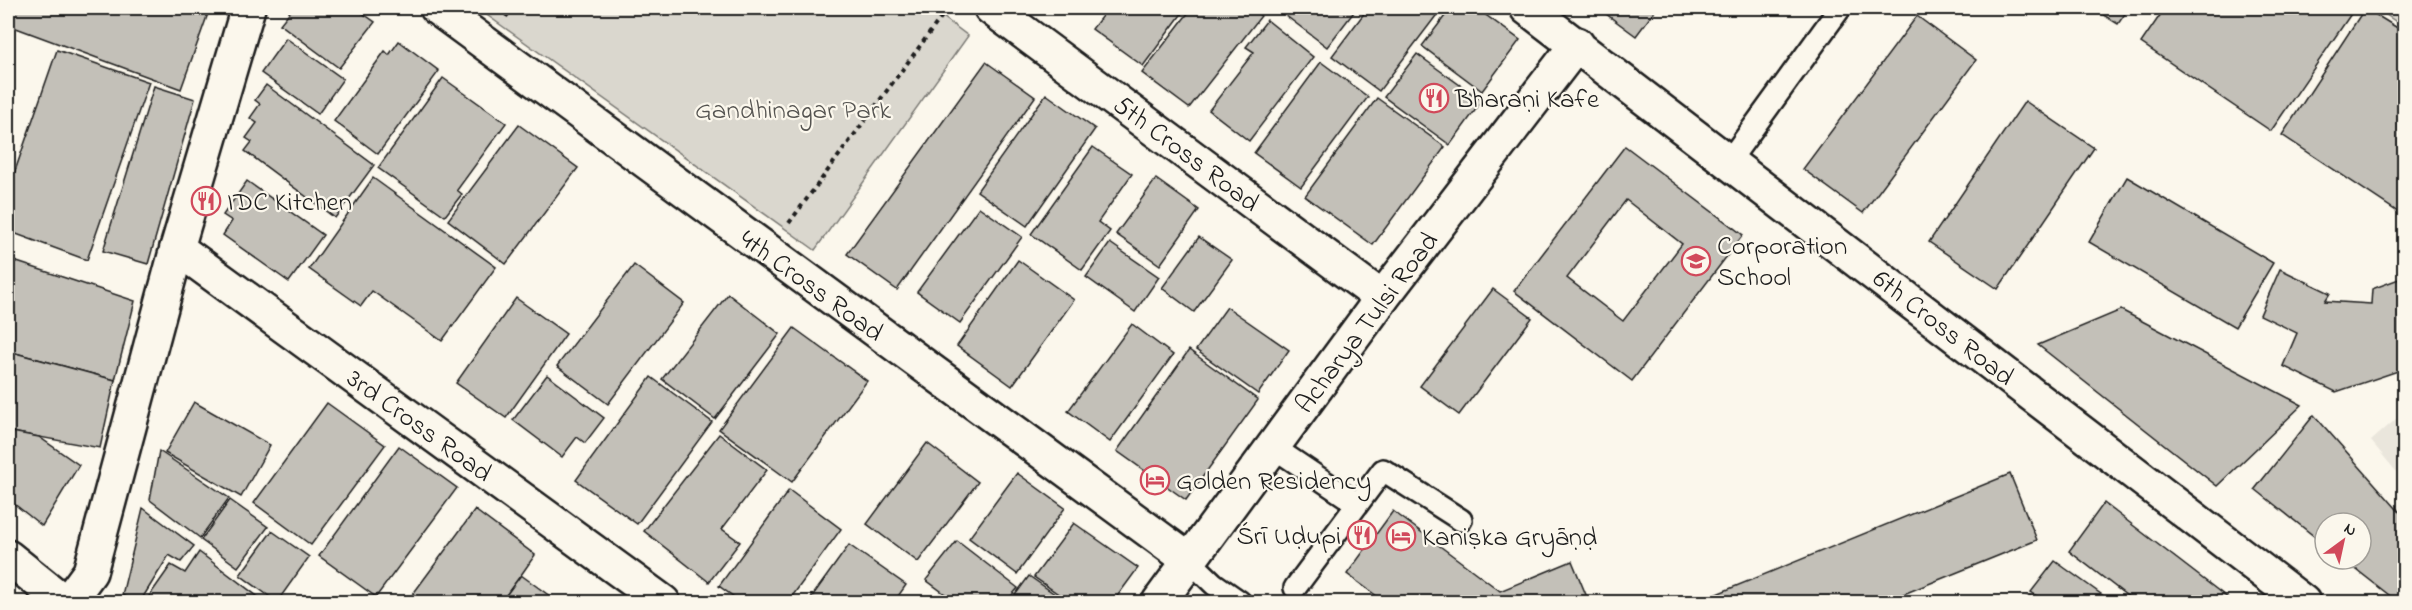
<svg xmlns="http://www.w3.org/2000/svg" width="2412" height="610" viewBox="0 0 2412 610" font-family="'Indie Flower',sans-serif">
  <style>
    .built { fill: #eae6dc }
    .green { fill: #dad7ce; stroke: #7b7a75; stroke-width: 1.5 }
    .building { fill: #c3c0b8; stroke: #1c1c1c; stroke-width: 1.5; fill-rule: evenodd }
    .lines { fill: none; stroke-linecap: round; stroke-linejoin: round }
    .service-casing { stroke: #1c1c1c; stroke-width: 26 }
    .minor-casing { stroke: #1c1c1c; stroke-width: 38 }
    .tertiary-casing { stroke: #1c1c1c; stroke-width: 38 }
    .path { stroke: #1c1c1c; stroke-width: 4; stroke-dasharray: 4.5 4.5; stroke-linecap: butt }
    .service { stroke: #fbf7ec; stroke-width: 21 }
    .minor { stroke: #fbf7ec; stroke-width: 33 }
    .tertiary { stroke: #fbf7ec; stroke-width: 33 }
    .labels { text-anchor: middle; stroke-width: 4.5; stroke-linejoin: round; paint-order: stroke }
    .poi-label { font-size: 27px; fill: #1c1c1c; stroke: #fbf7ec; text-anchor: start }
    .park-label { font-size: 27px; fill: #555451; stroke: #fbf7ec }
    .street-label { font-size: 27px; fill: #1c1c1c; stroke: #fbf7ec }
  </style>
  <rect width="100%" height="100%" fill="#fbf7ec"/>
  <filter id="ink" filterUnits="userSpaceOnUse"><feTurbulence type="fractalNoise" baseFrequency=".0167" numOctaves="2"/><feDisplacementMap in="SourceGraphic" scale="12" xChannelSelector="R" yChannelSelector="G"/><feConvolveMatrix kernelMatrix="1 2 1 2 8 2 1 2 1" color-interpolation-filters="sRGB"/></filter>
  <g filter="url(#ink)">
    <!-- built -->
    <polygon class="built" points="2404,412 2404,481 2371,441"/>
    <!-- green -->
    <g class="green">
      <polygon points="477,8 931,8 968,36 815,250"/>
      <polygon points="2376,8 2404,8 2404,27"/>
    </g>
    <!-- building -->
    <g class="building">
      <polygon points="13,8 210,8 181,89 8,25"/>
      <polygon points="290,8 355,8 375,22 339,68 280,24 292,9"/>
      <polygon points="1108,8 1186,8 1143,66 1092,29"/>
      <polygon points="1192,8 1250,8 1261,16 1189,108 1142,73"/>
      <polygon points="1278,8 1357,8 1327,47 1277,9"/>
      <polygon points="1368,8 1442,8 1379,91 1332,56"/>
      <polygon points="1451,8 1476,8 1520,40 1482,91 1422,46"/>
      <polygon points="1598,8 1657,8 1636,36"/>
      <polygon points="2066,8 2083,8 2078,15"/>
      <polygon points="2092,8 2129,8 2118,24"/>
      <polygon points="2165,8 2355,8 2271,131 2141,43"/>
      <polygon points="2365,8 2404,32 2404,216 2282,135"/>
      <polygon points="1917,16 1976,60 1863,213 1803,169"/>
      <polygon points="1267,20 1313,57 1249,141 1209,110 1254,52 1246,47"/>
      <polygon points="286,38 343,79 318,114 261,73"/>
      <polygon points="399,41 439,71 378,154 334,121 385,51 389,55"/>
      <polygon points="57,50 149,82 87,260 8,231 8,191"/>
      <polygon points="1417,54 1482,101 1450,145 1384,97"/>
      <polygon points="986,62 1035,97 897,290 847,254"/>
      <polygon points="1321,62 1368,97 1301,187 1254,153"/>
      <polygon points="443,78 506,123 457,190 462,194 445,216 378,168"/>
      <polygon points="266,85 374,165 335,218 245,151 252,142 246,138 257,123 250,118 260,104 255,100"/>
      <polygon points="154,86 195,99 148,264 103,251"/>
      <polygon points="1046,94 1095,129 1027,226 977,191"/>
      <polygon points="1377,98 1445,147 1373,245 1305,196"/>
      <polygon points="2025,101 2094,148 1998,289 1929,242"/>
      <polygon points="519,125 578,168 506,264 448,220"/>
      <path d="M1625,146L1743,235L1632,381L1514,291ZM1626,200L1682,244L1623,321L1567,278Z"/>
      <polygon points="1093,147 1132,174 1098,222 1110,231 1082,270 1031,234"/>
      <polygon points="2127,177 2273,263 2235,327 2089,242"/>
      <polygon points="373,178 496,267 442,341 372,291 361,306 309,269"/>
      <polygon points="1156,179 1199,210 1160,265 1116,234"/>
      <polygon points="247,181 323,235 289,282 223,235 232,221 223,215"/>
      <polygon points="979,207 1022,237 960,323 917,292"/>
      <polygon points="1199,237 1232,260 1194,312 1162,288"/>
      <polygon points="1110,243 1159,277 1135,312 1086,277"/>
      <polygon points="8,259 135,301 115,380 8,351"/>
      <polygon points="1018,260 1074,300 1012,386 957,346"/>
      <polygon points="634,265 684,303 608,404 557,366"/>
      <polygon points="2280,269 2330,293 2325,301 2371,304 2372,289 2404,277 2404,369 2336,392 2283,366 2297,333 2260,315"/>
      <polygon points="1493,289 1532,318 1459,415 1420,386"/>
      <polygon points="728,294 780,334 715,419 662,379"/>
      <polygon points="516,298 566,334 506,418 456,383"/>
      <polygon points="1227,307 1289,350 1258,394 1196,350"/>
      <polygon points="2121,310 2302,405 2217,486 2038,345"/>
      <polygon points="1132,324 1173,355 1110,442 1068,411"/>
      <polygon points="794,328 867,381 792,482 719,429"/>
      <polygon points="1189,350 1258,400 1186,500 1117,451"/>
      <polygon points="8,351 115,380 100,448 12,432 8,444"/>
      <polygon points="547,375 604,418 585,443 577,437 562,457 513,420"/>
      <polygon points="651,377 712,422 637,524 576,480"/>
      <polygon points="194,402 270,445 241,497 165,453"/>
      <polygon points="327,403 385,445 311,545 254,503"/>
      <polygon points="2314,415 2404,517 2404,602 2398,602 2343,559 2361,559 2361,523 2325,523 2325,545 2255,489"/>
      <polygon points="12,432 39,437 79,465 42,526 8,499 8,444"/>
      <polygon points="719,434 767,470 722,529 740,542 709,582 644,531"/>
      <polygon points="927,443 978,482 918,562 867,524"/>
      <polygon points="399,446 457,488 376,597 319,556"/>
      <polygon points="159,451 229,498 200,538 150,500"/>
      <polygon points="1017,473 1065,508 1017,574 969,538"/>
      <polygon points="2010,474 2037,540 1884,602 1697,602"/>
      <polygon points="789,490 841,529 788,602 741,602 719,586"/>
      <polygon points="230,500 268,527 238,567 201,540"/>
      <polygon points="2104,503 2233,602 2135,602 2069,551"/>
      <polygon points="143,508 194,546 181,562 169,555 140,602 135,602 122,595"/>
      <polygon points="475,510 535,555 521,575 501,602 407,602"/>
      <polygon points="1393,511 1500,591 1572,561 1589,602 1385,602 1347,574"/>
      <polygon points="1074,523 1138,568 1113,602 1070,602 1034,577"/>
      <polygon points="272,531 309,557 277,602 240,575"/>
      <polygon points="957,541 1018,588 1006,602 956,602 926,580"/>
      <polygon points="849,545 906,585 894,602 808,602"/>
      <polygon points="199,552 265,602 145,602 171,565 185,573"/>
      <polygon points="2055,561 2112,602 2046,602 2031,592"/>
      <polygon points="521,575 558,602 501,602"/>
      <polygon points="1029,576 1066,602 1010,602"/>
      <polygon points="2031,596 2034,602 2017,602"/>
    </g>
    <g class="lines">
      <!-- service casing -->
      <g class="service-casing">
        <g id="service">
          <polyline points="1729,161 1840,8"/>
          <polyline points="1273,447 1356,503"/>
          <polyline points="1189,560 1214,584 1240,602"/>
          <polyline points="1295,588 1383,470 1461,520"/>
        </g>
      </g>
      <!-- minor casing -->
      <g class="minor-casing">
        <g id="minor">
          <polyline points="437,8 1189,560"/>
          <polyline points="991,8 1382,298"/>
          <polyline points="177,248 663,602"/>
          <polyline points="68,602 90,572 177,248 248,8"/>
          <polyline points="1159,602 1382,298 1577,44"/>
        </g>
      </g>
      <!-- tertiary casing -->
      <g class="tertiary-casing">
        <g id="tertiary">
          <polyline points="1527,8 2303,602"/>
          <polyline points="8,557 64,602"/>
        </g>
      </g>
      <!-- path -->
      <g class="path">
        <polyline points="506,17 512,8"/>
        <polyline points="789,223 948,8"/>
      </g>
      <!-- service -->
      <use href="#service" class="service"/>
      <!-- minor -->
      <use href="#minor" class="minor"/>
      <!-- tertiary -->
      <use href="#tertiary" class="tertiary"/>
    </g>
  </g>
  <!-- icons -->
  <defs>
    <g id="restaurant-ring" transform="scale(1.5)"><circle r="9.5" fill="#fbf7ec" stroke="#d1495b" stroke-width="1.5"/><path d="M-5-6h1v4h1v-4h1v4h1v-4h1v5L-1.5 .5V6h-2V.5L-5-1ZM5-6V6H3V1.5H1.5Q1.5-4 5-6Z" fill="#d1495b"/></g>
    <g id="school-ring" transform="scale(1.5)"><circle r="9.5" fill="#fbf7ec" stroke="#d1495b" stroke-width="1.5"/><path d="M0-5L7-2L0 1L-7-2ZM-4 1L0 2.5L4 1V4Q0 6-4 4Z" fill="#d1495b"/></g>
    <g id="hotel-ring" transform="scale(1.5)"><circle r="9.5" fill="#fbf7ec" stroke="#d1495b" stroke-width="1.5"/><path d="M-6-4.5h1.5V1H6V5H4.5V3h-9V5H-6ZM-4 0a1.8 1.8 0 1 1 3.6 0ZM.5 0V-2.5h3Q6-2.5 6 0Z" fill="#d1495b"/></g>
  </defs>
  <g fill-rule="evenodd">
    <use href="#restaurant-ring" x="1434" y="98"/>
    <use href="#restaurant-ring" x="206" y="201"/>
    <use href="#school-ring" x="1696" y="261"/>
    <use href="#hotel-ring" x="1155" y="480"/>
    <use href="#restaurant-ring" x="1362" y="535"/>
    <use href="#hotel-ring" x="1401" y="536"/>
  </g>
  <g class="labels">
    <!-- poi labels -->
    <g class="poi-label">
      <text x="1455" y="107">Bharaṇi Kafe</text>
      <text x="227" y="210">IDC Kitchen</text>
      <text x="1717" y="254">Corporation<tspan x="1717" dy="31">School</tspan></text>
      <text x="1176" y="489">Golden Residency</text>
      <text x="1341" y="544" text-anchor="end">Śrī Uḍupi</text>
      <text x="1422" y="545">Kaniṣka Gryāṇḍ</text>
    </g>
    <!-- park labels -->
    <g class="park-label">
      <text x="793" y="118">Gandhinagar Park</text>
    </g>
    <!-- street labels -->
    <g class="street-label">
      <text transform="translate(1187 153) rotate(37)" y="9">5th Cross Road</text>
      <text transform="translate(812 285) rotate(36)" y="9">4th Cross Road</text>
      <text transform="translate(1366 322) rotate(-53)" y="9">Acharya Tulsi Road</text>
      <text transform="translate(1944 327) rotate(38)" y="9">6th Cross Road</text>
      <text transform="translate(420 425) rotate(36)" y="9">3rd Cross Road</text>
    </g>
  </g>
  <!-- margin -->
  <rect width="2412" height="610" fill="none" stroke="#fbf7ec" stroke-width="30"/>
  <rect x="15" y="15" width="2382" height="580" fill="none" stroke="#1c1c1c" stroke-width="2" filter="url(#ink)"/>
  <!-- north arrow -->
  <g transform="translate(2343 541) rotate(33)"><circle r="28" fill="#fbf7ec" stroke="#a29f99" stroke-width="1.5"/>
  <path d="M0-4.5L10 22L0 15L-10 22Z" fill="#d1495b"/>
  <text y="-9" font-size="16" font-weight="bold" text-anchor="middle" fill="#1c1c1c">N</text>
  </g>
</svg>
